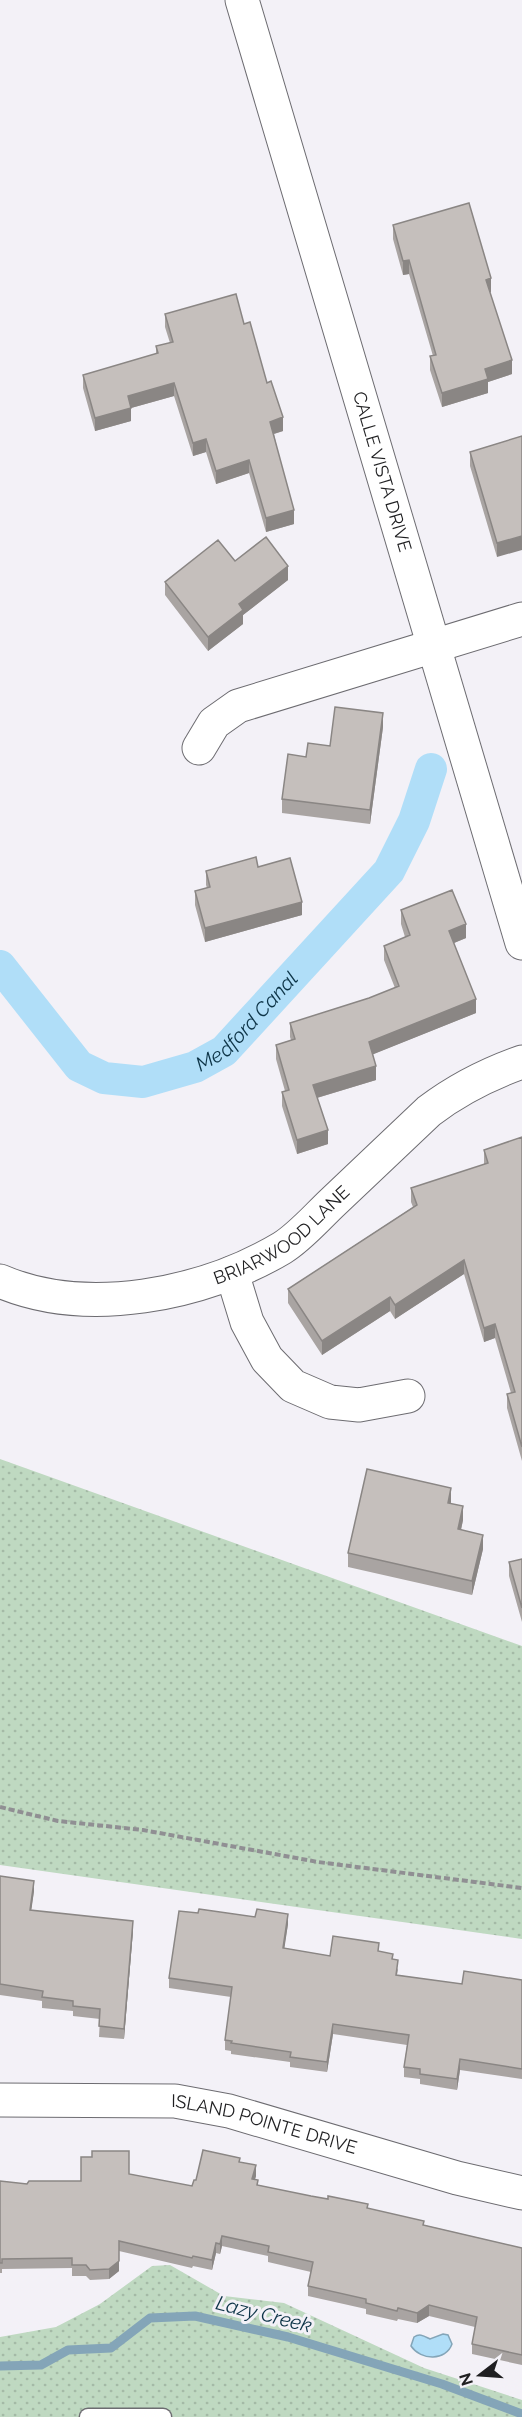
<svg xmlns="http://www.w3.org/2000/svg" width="522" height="2417" viewBox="0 0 522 2417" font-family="Raleway,sans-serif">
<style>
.grass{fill:url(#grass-dots)}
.water{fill:#b0def8;stroke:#84a5b8;stroke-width:1.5}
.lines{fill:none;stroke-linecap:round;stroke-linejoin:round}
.stream{stroke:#84a5b8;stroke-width:9}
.canal{stroke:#b0def8;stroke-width:32}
.lane-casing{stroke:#6d6c71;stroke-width:19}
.street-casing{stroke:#6d6c71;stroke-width:35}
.path{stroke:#908f93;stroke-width:4;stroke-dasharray:6 3;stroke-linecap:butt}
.lane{stroke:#fff;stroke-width:16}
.street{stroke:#fff;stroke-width:33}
.wall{fill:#a9a4a2}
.shaded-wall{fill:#8a8684}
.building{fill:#c5bfbc;stroke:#8a8684;stroke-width:1.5}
.labels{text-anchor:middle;stroke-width:6;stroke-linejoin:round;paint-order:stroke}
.street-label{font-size:18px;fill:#1f1f21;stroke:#f3f1f7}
.water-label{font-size:20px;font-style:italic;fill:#0d3447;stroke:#f3f1f7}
</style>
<defs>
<pattern id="grass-dots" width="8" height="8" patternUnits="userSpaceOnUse" patternTransform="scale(1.5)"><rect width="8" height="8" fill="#bfd9c1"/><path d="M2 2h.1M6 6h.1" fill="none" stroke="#a4baa6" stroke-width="1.8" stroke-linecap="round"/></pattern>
</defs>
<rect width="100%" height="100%" fill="#f3f1f7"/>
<!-- grass -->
<path class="grass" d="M 0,1459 L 522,1646 L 522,1939 L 0,1865 Z
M 170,2265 L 224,2296 L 284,2303 L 424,2368 L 522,2400 L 522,2417 L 0,2417 L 0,2337 L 56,2327 L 100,2304 L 152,2266 Z"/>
<!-- water -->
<path class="water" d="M 443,2334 L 448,2335 L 452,2344 C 446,2361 421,2361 411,2346 L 414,2337 C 420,2333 424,2336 430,2339 Z"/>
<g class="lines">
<!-- stream -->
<path class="stream" d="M 0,2366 L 41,2365 L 68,2350 L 111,2348 L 150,2318 L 195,2316 L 288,2337 L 442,2384 L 522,2414"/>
<!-- canal -->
<path class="canal" id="s1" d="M 0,966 L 79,1066 L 104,1078 L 143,1082 L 195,1067 L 224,1051 L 389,871 L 414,821 L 431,769"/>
<defs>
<path id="lane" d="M 88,2417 L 163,2417"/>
<g id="street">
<path id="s2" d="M 242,0 L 522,943"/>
<path d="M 199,748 L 214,723 L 238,706 L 522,619"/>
<path d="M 232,1273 L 247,1322 L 267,1359 L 293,1386 L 330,1402 L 359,1405 L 408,1396"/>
<path id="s3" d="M 0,1281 C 86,1318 203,1295 282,1248 C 300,1237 317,1217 333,1202 C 365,1172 397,1141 429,1111 C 458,1089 488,1074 522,1062"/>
<path id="s4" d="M 0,2100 L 175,2101 L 229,2111 L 457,2178 L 522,2193"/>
</g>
</defs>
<!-- lane casing -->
<use href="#lane" class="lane-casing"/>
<!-- street casing -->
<use href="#street" class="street-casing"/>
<!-- path -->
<path class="path" d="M 0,1807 L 58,1821 L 143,1830 L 318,1862 L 522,1888"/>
<!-- lane -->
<use href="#lane" class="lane"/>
<!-- street -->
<use href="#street" class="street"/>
</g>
<!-- wall -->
<path class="wall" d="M 393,225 L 491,292 L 490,292 L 512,374 L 488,382 L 488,393 L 442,407 L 430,370 L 430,356 L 433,356 L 409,274 L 403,275 L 393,239 Z
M 165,314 L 244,324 L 267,383 L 283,431 L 274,434 L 294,524 L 266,532 L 249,473 L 216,484 L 206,452 L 193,456 L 174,396 L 131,408 L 131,421 L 95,431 L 83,388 L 83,375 L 156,354 L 156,346 L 170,343 L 165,327 Z
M 522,436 L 497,557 L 470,466 L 470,452 Z
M 235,561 L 288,580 L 243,615 L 243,624 L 208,651 L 165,595 L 165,582 Z
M 383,727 L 370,824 L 282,813 L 282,799 L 306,757 L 330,746 Z
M 258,867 L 302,915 L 205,942 L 195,905 L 195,891 L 207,888 L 206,885 L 206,871 Z
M 401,910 L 466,938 L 454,943 L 476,1013 L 373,1054 L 376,1080 L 317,1098 L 328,1144 L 297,1154 L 282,1106 L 282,1092 L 285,1091 L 276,1059 L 276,1045 L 291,1040 L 290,1037 L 290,1023 L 369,998 L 395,988 L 384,960 L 384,946 L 405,937 L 401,924 Z
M 522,1137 L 522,1461 L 507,1408 L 507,1394 L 511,1393 L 495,1338 L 484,1342 L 464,1274 L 395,1319 L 390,1311 L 322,1355 L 288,1303 L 288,1289 L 413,1207 L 411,1202 L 411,1188 L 484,1165 L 484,1150 Z
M 451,1502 L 451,1504 L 463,1520 L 461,1530 L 483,1549 L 472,1595 L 348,1567 L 348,1553 Z
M 522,1559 L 522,1622 L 509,1576 L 509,1562 Z
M 0,1876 L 34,1891 L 31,1910 L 133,1931 L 124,2039 L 99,2037 L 100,2019 L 73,2016 L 73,2011 L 42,2008 L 42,2001 L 0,1995 Z
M 198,1913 L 288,1924 L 284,1948 L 330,1956 L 379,1952 L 393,1959 L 398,1970 L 397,1975 L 462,1984 L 522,1980 L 522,2079 L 460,2070 L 457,2090 L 420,2084 L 420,2079 L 404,2077 L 404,2067 L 407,2045 L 333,2034 L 327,2072 L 290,2067 L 290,2062 L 231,2054 L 231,2051 L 225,2050 L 225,2040 L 231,1997 L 169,1988 L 169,1978 Z
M 240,2162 L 256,2176 L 255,2179 L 258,2185 L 368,2209 L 424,2225 L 522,2248 L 522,2365 L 472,2354 L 472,2344 L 475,2327 L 429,2316 L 417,2323 L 398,2319 L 397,2321 L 366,2314 L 366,2309 L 308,2296 L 308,2286 L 311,2272 L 268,2262 L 268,2256 L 222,2246 L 220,2254 L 216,2253 L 212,2270 L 193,2266 L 192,2268 L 119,2251 L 119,2271 L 109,2279 L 90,2280 L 86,2276 L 72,2276 L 72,2268 L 2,2269 L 2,2273 L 0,2273 L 0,2181 L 27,2184 L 81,2181 L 129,2174 L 192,2186 L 196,2180 Z"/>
<!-- shaded-wall -->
<path class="shaded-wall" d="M 409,260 L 409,274 L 403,275 L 403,261 Z
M 491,278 L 491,292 L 486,294 L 486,280 Z
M 512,360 L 512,374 L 488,382 L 488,393 L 442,407 L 442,393 L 485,369 Z
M 174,383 L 174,396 L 131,408 L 131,421 L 95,431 L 95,418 L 128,396 Z
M 283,417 L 283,431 L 270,435 L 270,422 Z
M 206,439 L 206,452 L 193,456 L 193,443 Z
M 249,460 L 249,473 L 216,484 L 216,471 Z
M 294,510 L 294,524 L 266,532 L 266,518 Z
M 522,536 L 522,550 L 497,557 L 497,543 Z
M 288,566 L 288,580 L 243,615 L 243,624 L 208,651 L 208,637 L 239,604 Z
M 383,713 L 383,727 L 370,824 L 370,810 Z
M 302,902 L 302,915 L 205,942 L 205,928 Z
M 466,924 L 466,938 L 449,945 L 449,931 Z
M 476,999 L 476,1013 L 369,1056 L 369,1042 Z
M 376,1066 L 376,1080 L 313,1099 L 313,1085 Z
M 328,1130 L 328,1144 L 297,1154 L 297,1140 Z
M 464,1260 L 464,1274 L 395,1319 L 395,1305 Z
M 390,1297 L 390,1311 L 322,1355 L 322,1341 Z
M 495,1324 L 495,1338 L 484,1342 L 484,1328 Z
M 451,1488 L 451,1502 L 448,1517 L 448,1503 Z
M 463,1506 L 463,1520 L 458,1543 L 458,1529 Z
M 483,1535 L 483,1549 L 472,1595 L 472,1581 Z
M 34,1881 L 34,1891 L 30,1920 L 30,1910 Z
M 288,1914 L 288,1924 L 283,1958 L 283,1948 Z
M 133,1921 L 133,1931 L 124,2039 L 124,2029 Z
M 333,2024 L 333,2034 L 327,2072 L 327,2062 Z
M 460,2059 L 460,2070 L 457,2090 L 457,2079 Z
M 256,2165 L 256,2176 L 252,2189 L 252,2179 Z
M 222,2236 L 222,2246 L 220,2254 L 220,2244 Z
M 216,2243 L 216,2253 L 212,2270 L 212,2260 Z
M 119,2261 L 119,2271 L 109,2279 L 109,2269 Z
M 429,2305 L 429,2316 L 417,2323 L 417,2313 Z"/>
<!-- building -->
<path class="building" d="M 469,203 L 491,278 L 486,280 L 512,360 L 485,369 L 488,379 L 442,393 L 430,356 L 436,355 L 409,260 L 403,261 L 393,225 Z
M 236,294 L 244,324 L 250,322 L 267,383 L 271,381 L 283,417 L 270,422 L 294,510 L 266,518 L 249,460 L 216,471 L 206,439 L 193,443 L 174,383 L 128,396 L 131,408 L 95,418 L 83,375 L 158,353 L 156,346 L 173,342 L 165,314 Z
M 522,436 L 522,536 L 497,543 L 470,452 Z
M 266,537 L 288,566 L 239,604 L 243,610 L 208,637 L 165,582 L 218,540 L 235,561 Z
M 335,707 L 383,713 L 370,810 L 282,799 L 288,754 L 306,757 L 308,743 L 330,746 Z
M 256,857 L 258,867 L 290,858 L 302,902 L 205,928 L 195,891 L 210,887 L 206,871 Z
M 452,890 L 466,924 L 449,931 L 476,999 L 369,1042 L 376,1066 L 313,1085 L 328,1130 L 297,1140 L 282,1092 L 289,1090 L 276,1045 L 295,1039 L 290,1023 L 369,998 L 399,986 L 384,946 L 410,935 L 401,910 Z
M 522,1137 L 522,1447 L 507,1394 L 515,1392 L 495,1324 L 484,1328 L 464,1260 L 395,1305 L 390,1297 L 322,1341 L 288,1289 L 417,1205 L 411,1188 L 488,1163 L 484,1150 Z
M 367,1469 L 451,1488 L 448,1503 L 463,1506 L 458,1529 L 483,1535 L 472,1581 L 348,1553 Z
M 522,1559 L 522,1608 L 509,1562 Z
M 0,1876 L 34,1881 L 30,1910 L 133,1921 L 124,2029 L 99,2026 L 100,2009 L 73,2006 L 73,2001 L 42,1997 L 43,1991 L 0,1984 Z
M 199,1909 L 255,1917 L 257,1909 L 288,1914 L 283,1948 L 330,1956 L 333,1936 L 379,1943 L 378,1951 L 393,1954 L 392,1959 L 398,1960 L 396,1975 L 462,1984 L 464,1971 L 522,1980 L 522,2069 L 460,2059 L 457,2079 L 420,2074 L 420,2069 L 404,2067 L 409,2035 L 333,2024 L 327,2062 L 290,2057 L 291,2052 L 231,2043 L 232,2041 L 225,2040 L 232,1987 L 169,1978 L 179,1911 L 198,1913 Z
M 203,2150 L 240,2158 L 239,2162 L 256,2165 L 252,2179 L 258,2180 L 257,2185 L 311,2196 L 328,2199 L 328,2196 L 368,2204 L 367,2208 L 424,2221 L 423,2225 L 522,2248 L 522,2355 L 472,2344 L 477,2317 L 429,2305 L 417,2313 L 398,2308 L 397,2311 L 366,2303 L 366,2299 L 308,2286 L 313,2262 L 268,2252 L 269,2246 L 222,2236 L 220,2244 L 216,2243 L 212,2260 L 193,2256 L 192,2258 L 119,2241 L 119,2261 L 109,2269 L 90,2270 L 86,2265 L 72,2265 L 72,2258 L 2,2259 L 2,2263 L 0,2263 L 0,2181 L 27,2184 L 29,2181 L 81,2181 L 81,2157 L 92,2157 L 92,2151 L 129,2151 L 129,2174 L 192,2186 L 194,2180 L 196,2180 Z"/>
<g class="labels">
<!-- street labels -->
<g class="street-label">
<text dy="6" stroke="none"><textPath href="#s2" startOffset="492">CALLE VISTA DRIVE</textPath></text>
<text dy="6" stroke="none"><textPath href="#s3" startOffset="300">BRIARWOOD LANE</textPath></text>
<text dy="6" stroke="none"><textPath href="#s4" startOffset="267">ISLAND POINTE DRIVE</textPath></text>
</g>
<!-- water labels -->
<g class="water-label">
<text dy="7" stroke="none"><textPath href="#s1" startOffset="318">Medford Canal</textPath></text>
<text transform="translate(264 2314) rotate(14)" y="7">Lazy Creek</text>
</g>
</g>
<!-- north arrow -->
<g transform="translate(480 2375) rotate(253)" stroke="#f3f1f7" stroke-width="4.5" paint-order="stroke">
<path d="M0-4.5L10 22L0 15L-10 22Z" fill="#1f1f21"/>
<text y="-9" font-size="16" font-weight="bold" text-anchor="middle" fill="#1f1f21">N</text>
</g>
</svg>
